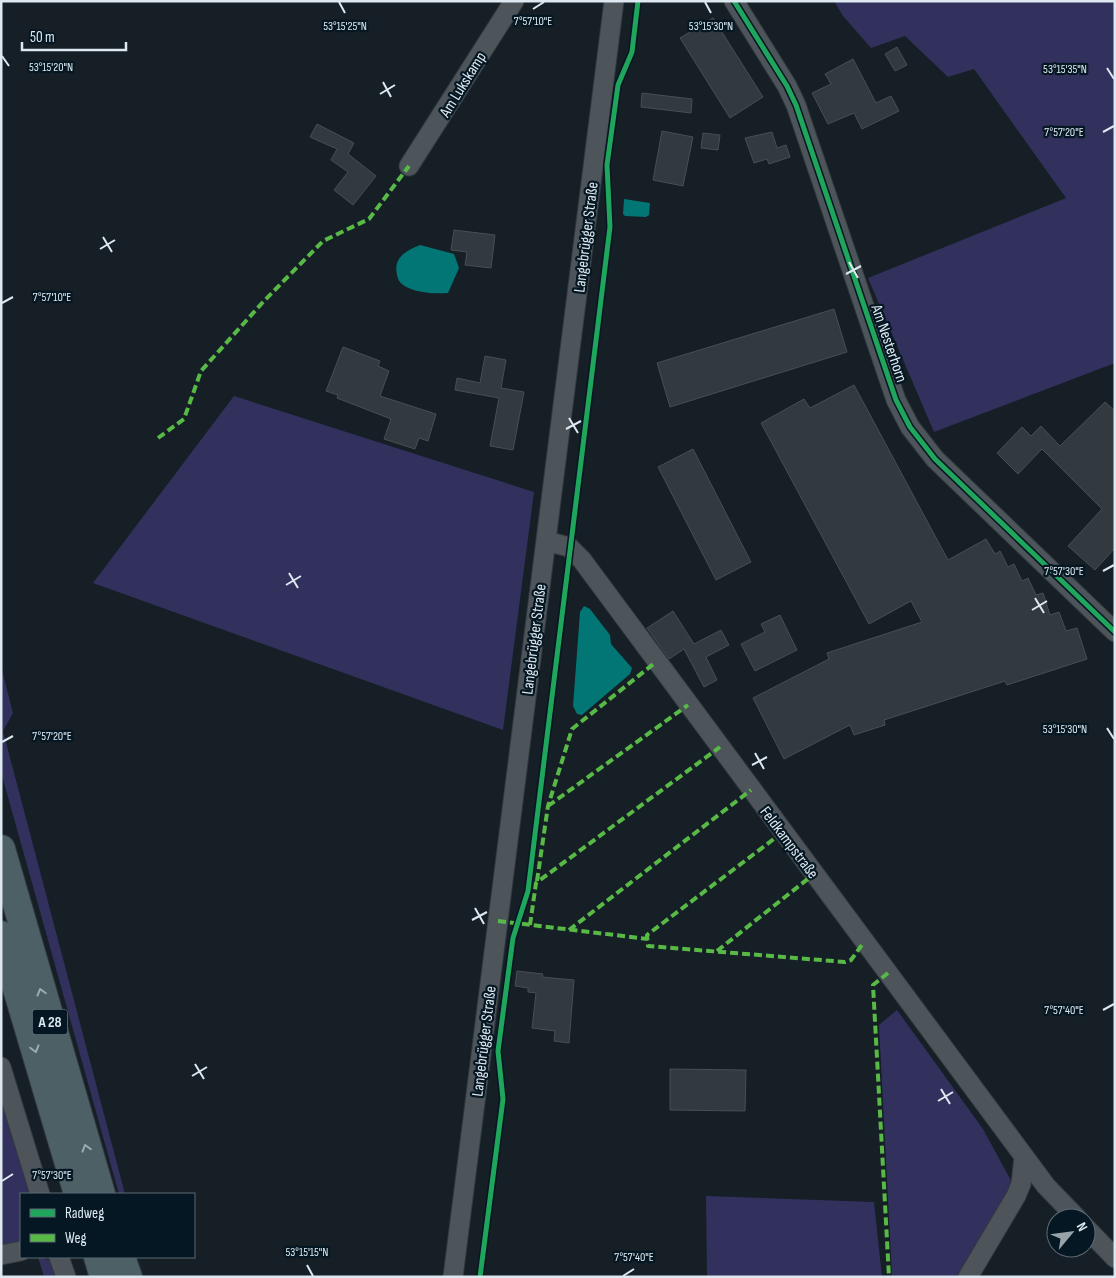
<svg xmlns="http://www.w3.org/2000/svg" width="1116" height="1278" viewBox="0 0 1116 1278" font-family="'Sofia Sans Condensed',sans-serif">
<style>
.green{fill:#32315d}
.water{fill:#027575}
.building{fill:#32393f;stroke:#484e55}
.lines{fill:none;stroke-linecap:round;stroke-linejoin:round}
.minor-casing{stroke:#32393f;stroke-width:21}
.highway-casing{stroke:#32393f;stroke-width:30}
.minor{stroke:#4d555a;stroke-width:19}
.highway{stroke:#4c6066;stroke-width:28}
.quiet{stroke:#58b947;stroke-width:4;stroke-dasharray:8 4;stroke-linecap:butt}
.cycleway-casing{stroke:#051723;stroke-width:8}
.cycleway{stroke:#20a55d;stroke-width:5}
.oneway{stroke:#9cabb2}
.ticks{fill:none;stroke:#dde8f0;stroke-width:2}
.labels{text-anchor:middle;stroke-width:4.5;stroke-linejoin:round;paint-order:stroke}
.shield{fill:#051723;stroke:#9ca9b2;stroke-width:1}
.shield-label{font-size:15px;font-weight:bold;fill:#dde8f0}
.street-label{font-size:16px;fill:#dde8f0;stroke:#051723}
.ticks-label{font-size:12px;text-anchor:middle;fill:#dde8f0;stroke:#051723;stroke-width:4.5;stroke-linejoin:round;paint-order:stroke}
</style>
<rect width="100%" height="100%" fill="#151f25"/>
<!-- green -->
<path class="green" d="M 834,1 L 1115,1 L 1115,363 L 934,432 L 868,278 L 1066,198 L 974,69 L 948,77 L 905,36 L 871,48 L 843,16 Z
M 234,396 L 534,492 L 503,730 L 93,583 Z
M 1,666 L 13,713 L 3,731 L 125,1194 L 119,1194 L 1,772 Z
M 897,1010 L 983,1129 L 1014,1186 L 961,1277 L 892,1277 L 879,1025 Z
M 1,1096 L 32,1194 L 21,1194 L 21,1244 L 1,1249 Z
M 706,1196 L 874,1202 L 882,1277 L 707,1277 Z
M 38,1257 L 52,1261 L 58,1277 L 44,1277 Z"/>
<!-- water -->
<path class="water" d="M 624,199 L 650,203 L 649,215 L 646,217 L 625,216 L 623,214 Z
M 420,245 L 454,254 L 459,268 L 448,293 C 434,294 415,293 403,285 C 399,282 398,279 397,275 C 393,257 406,251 420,245 Z
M 584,606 L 590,609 L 610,635 L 611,644 L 632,668 L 630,674 L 582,715 L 577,714 L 573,706 L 580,612 Z"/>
<!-- building -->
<path class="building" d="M 713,18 L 763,97 L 730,118 L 680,38 Z
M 897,47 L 907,65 L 895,71 L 885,54 Z
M 853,59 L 876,103 L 891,96 L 899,111 L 862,129 L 854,113 L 828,124 L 812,93 L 831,84 L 825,74 Z
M 642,93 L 692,99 L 691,113 L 641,107 Z
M 317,124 L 354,143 L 348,154 L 376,176 L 353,205 L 334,190 L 348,172 L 331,160 L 337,149 L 310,137 Z
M 662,131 L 693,137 L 683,186 L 653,180 Z
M 772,132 L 777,148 L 786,145 L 790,157 L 769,164 L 767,159 L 754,163 L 745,138 Z
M 703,133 L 720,135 L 718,150 L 701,148 Z
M 454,230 L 495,235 L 491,268 L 465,265 L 467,252 L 451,250 Z
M 834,309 L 847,352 L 670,407 L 657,363 Z
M 343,347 L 380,361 L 378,366 L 389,371 L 380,396 L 436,414 L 428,441 L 419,438 L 415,449 L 384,439 L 391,419 L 337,398 L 338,395 L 326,391 Z
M 485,356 L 506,360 L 501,388 L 524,392 L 513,450 L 490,446 L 499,398 L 455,390 L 457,378 L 480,383 Z
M 854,385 L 948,560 L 986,539 L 995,554 L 1000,551 L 1008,567 L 1014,564 L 1022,581 L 1028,578 L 1036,595 L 1043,593 L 1050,615 L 1059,612 L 1066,631 L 1077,628 L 1087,659 L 1007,685 L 1005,681 L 884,720 L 885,725 L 854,735 L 850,725 L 784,759 L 753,698 L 829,659 L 827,653 L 922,622 L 911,601 L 869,624 L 761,423 L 804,399 L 810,408 Z
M 1105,402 L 1115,411 L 1115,548 L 1095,570 L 1068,546 L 1102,509 L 1042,449 L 1018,474 L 997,453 L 1022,427 L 1031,436 L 1041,426 L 1060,446 Z
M 693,449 L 751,562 L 716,580 L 658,467 Z
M 673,611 L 694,644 L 721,630 L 729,645 L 706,657 L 717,680 L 704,687 L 684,649 L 669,659 L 647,628 Z
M 780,615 L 797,650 L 755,671 L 741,644 L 765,632 L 761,624 Z
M 517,971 L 543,974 L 542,977 L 574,980 L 569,1043 L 554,1041 L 555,1031 L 532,1028 L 536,993 L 528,992 L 528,988 L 515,986 Z
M 670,1069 L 746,1070 L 745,1111 L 670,1110 Z"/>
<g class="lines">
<defs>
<path id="minor" d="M 734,1 L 787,86 L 796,105 L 896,400 L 910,427 L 935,459 L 1115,632
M 409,166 L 514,1
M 546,541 L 569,547 L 582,560 L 1046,1186 L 1077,1218
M 1,1067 L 40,1194
M 1086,1228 L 1115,1258
M 1,1255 L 21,1251
M 59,1257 L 66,1277
M 453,1277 L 614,1
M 968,1277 L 1016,1196 L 1021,1184 L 1024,1156"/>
<path id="highway" d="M 1,849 L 101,1194
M 1,935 L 78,1194
M 98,1257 L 104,1277
M 121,1257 L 128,1277"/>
</defs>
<!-- minor casing -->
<use href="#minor" class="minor-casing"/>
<!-- highway casing -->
<use href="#highway" class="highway-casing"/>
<!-- minor -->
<use href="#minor" class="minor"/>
<!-- highway -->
<use href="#highway" class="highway"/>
<!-- quiet -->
<path class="quiet" d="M 158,438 L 184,419 L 201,371 L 263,302 L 323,241 L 369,219 L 409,166
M 548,806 L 688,705
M 783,832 L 647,935 L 648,946 L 845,962 L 851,960 L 864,942
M 537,881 L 548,806 L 572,729 L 656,662
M 498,921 L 648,939
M 530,925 L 536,883 L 720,747
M 569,930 L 751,790
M 717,951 L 814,874
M 888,973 L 873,985 L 889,1277"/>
<defs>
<path id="cycleway" d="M 734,1 L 787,86 L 796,105 L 896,400 L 910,427 L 935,459 L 1115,632
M 480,1277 L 503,1099 L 498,1051 L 513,938 L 528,891 L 610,227 L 607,165 L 618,85 L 632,52 L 638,1"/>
</defs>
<!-- cycleway casing -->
<use href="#cycleway" class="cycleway-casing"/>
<!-- cycleway -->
<use href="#cycleway" class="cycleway"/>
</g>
<!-- one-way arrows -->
<defs><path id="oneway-chevron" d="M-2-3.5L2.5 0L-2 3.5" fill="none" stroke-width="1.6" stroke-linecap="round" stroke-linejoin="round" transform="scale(1.25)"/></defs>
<g class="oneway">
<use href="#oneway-chevron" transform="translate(41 992) rotate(-106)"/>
<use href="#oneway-chevron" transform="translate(35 1049) rotate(74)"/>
<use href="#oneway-chevron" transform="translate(86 1148) rotate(-106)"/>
</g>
<!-- ticks -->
<path class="ticks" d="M 339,2 L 345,13M 705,2 L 711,13M 533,9 L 544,2M 2,56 L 9,66M 1107,68 L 1114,79M 383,82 L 391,97M 380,94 L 395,85M 1103,132 L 1114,126M 103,237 L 112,252M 100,249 L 115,240M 849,262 L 858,278M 846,274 L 861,266M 2,303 L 13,297M 569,418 L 578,433M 566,429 L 581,421M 1103,571 L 1114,565M 289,573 L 298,588M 286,585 L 301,576M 1035,598 L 1044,613M 1032,610 L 1047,601M 1107,728 L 1114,739M 2,742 L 13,736M 755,753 L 764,769M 752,765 L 767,757M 475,908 L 484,924M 472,920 L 487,912M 1103,1010 L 1114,1004M 195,1064 L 204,1079M 192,1076 L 207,1067M 941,1089 L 950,1104M 938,1101 L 953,1092M 2,1181 L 13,1174M 307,1265 L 313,1276M 623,1276 L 634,1269"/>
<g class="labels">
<!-- shield labels -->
<rect class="shield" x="32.5" y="1009.5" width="35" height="25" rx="4"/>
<g class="shield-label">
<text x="50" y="1027">A 28</text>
</g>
<!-- street labels -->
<g class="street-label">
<text transform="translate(462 84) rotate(-58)" y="6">Am Lukskamp</text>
<text transform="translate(585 237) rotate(-83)" y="6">Langebrügger Straße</text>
<text transform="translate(890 343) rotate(71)" y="6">Am Nesterhorn</text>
<text transform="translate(533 639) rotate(-83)" y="6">Langebrügger Straße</text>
<text transform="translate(790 842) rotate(53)" y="6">Feldkampstraße</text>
<text transform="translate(483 1041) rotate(-83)" y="6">Langebrügger Straße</text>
</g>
</g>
<g class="ticks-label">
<text x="533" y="25">7°57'10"E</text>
<text x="345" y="30">53°15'25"N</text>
<text x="711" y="30">53°15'30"N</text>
<text x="51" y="71">53°15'20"N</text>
<text x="1065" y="73">53°15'35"N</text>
<text x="1064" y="136">7°57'20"E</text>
<text x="52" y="301">7°57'10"E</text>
<text x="1064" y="575">7°57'30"E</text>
<text x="1065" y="733">53°15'30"N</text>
<text x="52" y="740">7°57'20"E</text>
<text x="1064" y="1014">7°57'40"E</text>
<text x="52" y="1179">7°57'30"E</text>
<text x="307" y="1256">53°15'15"N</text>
<text x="634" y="1261">7°57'40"E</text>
</g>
<!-- border -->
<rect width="1116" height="1278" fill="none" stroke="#dde8f0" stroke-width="5"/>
<!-- legend -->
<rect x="20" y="1193" width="175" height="65" fill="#051723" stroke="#5b6b75"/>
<rect x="30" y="1209" width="25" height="8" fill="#20a55d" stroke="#5b6b75"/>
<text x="65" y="1218" font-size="15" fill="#dde8f0">Radweg</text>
<rect x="30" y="1234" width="25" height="8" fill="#58b947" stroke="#5b6b75"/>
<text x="65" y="1243" font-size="15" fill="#dde8f0">Weg</text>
<!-- north arrow -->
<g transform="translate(1071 1233) rotate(61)"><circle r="24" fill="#051723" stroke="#5b6b75"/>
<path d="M0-4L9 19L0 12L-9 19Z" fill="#97a2a9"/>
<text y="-8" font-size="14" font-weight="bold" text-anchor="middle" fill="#dde8f0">N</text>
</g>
<!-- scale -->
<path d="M22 42v8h104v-8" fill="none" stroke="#dde8f0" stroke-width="2.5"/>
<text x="30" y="42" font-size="15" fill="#dde8f0" stroke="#051723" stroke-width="4" paint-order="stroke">50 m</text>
</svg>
